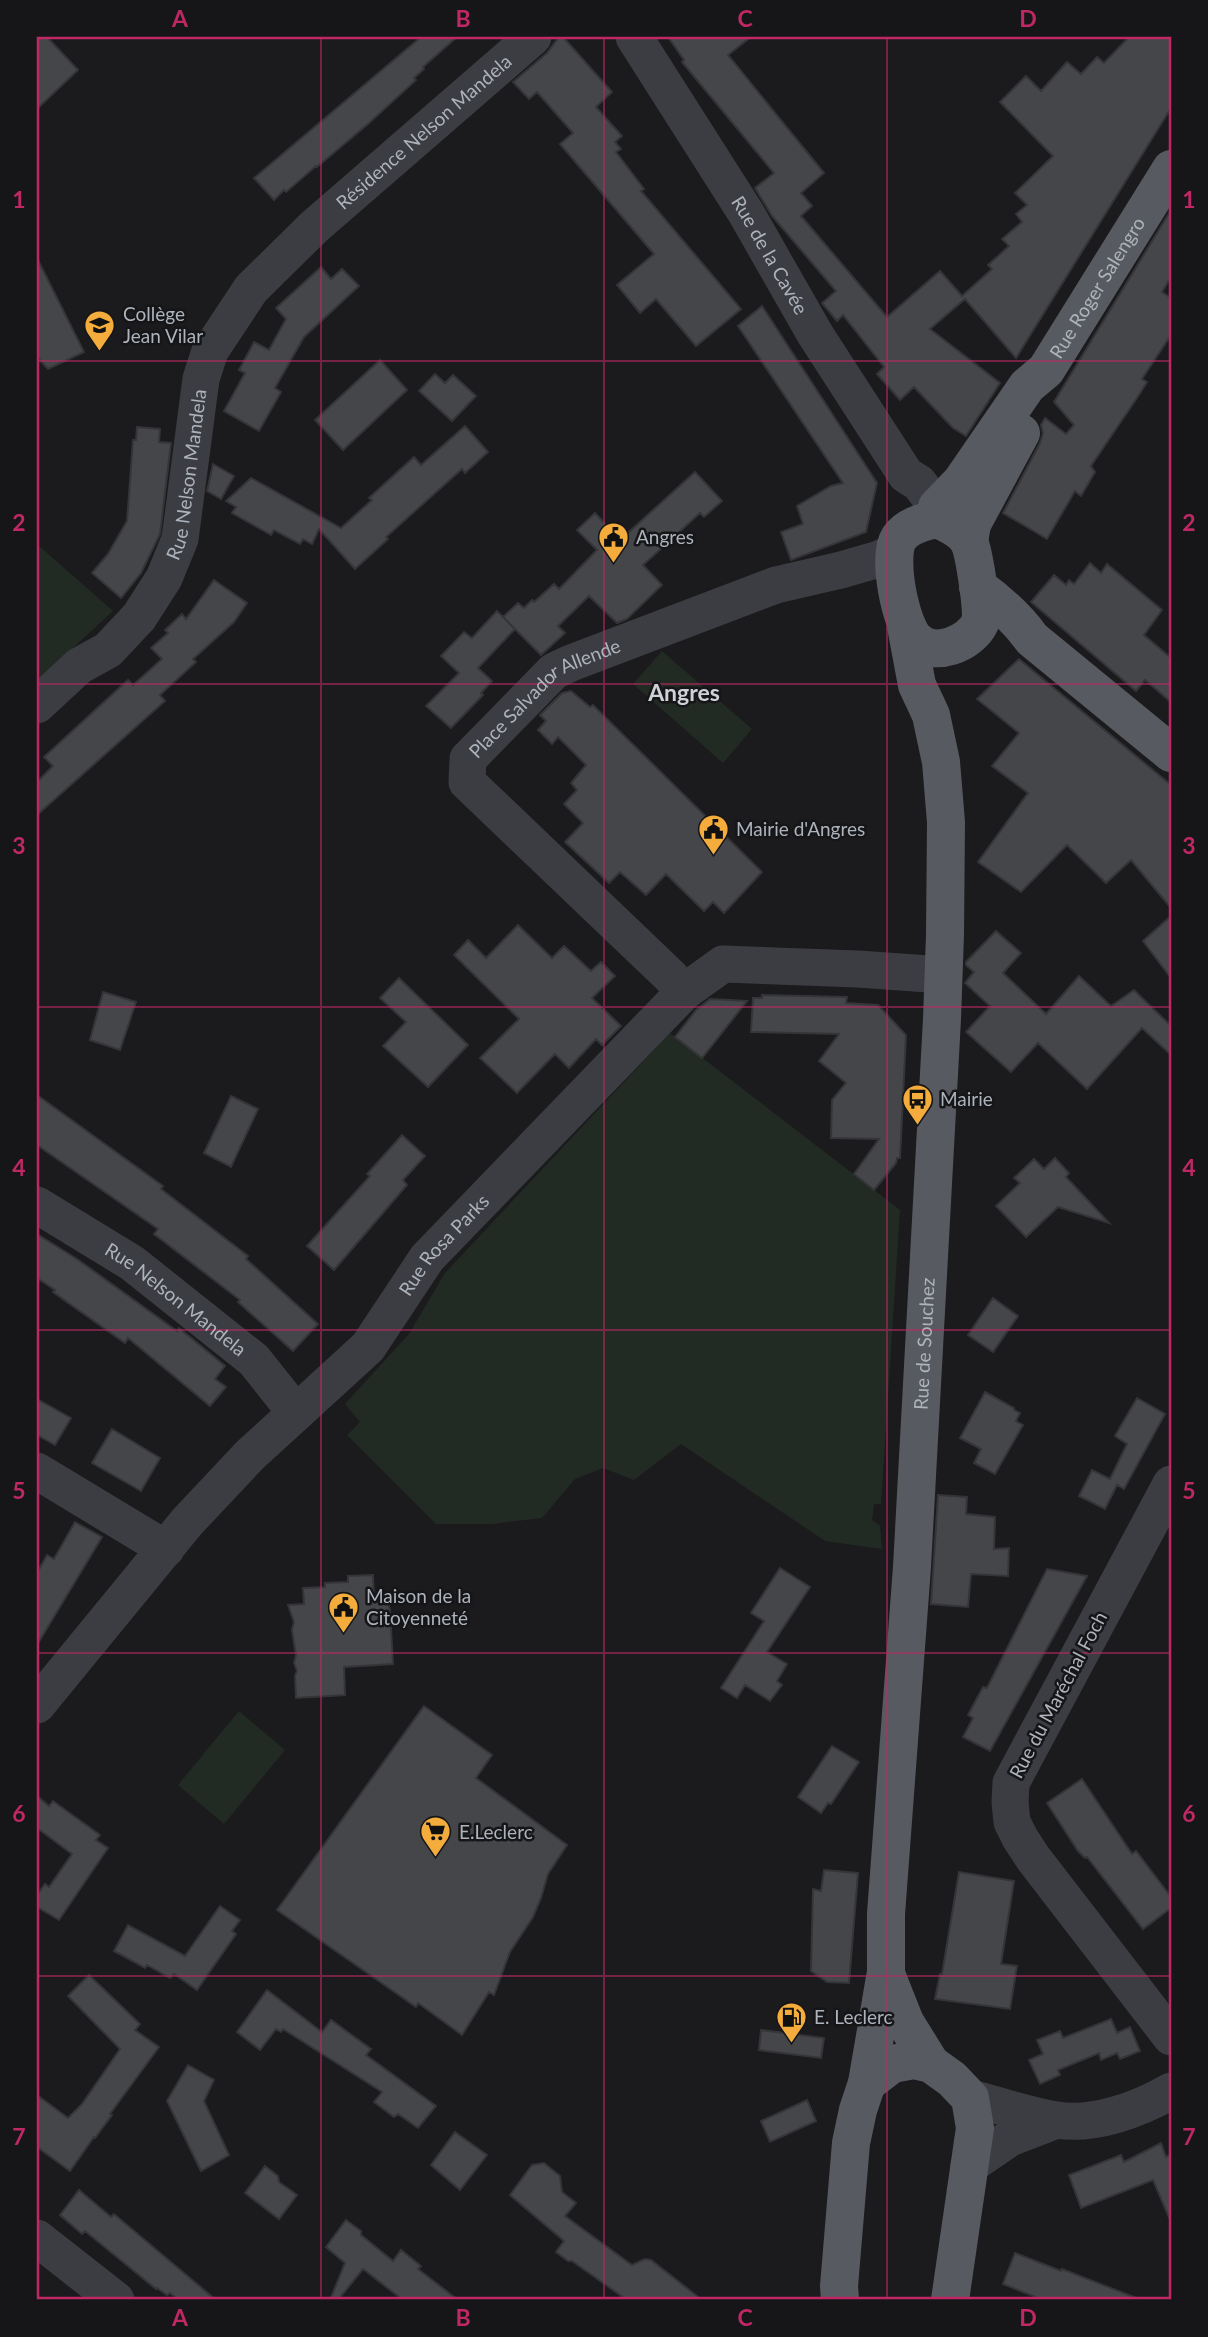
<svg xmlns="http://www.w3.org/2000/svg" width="1208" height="2337" viewBox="0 0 1208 2337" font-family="Lato,sans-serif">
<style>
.green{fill:#222b23}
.building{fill:#45464a;stroke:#353539;stroke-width:2}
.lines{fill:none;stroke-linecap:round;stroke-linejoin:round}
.minor{stroke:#3c3d42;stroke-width:37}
.major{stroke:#585a61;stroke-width:38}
.grid{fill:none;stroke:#c02865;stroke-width:2;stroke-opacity:0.55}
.labels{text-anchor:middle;stroke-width:5;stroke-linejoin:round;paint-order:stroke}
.street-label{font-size:19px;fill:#adb3bc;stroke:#161618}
.poi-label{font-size:19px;fill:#adb3bc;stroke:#161618;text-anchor:start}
.quarter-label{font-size:23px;font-weight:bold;fill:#ced2d8;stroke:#161618}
.neatline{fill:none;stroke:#c02865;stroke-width:2.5}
.grid-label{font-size:23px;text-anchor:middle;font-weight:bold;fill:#c02865}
</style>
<rect width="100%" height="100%" fill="#1b1b1d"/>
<!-- green -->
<path class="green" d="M 37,544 L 113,611 L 37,681 Z
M 662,651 L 752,729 L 723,763 L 633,684 Z
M 670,1033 L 900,1210 L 881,1504 L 874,1504 L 872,1520 L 880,1526 L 882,1549 L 825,1541 L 681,1444 L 634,1480 L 603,1468 L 575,1479 L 542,1518 L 492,1524 L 436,1524 L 347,1435 L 360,1422 L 345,1404 L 409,1334 L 445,1273 Z
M 239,1711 L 285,1750 L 224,1824 L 178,1785 Z"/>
<!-- building -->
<path class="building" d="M 37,37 L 47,37 L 78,70 L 37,109 Z
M 421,37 L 457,37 L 423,67 L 424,69 L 414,78 L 416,80 L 368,124 L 317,167 L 316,166 L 286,192 L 284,190 L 274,200 L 254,178 Z
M 559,37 L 563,37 L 612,92 L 596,107 L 622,136 L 615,142 L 621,149 L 616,152 L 644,189 L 641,191 L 741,309 L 696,346 L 656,299 L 640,313 L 617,285 L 654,254 L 560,144 L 573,133 L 537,92 L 529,99 L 513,82 L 547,53 Z
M 668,37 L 751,37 L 728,55 L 824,173 L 801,193 L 812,206 L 801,216 L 887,317 L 940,271 L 962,296 L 992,269 L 988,265 L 1009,246 L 1002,239 L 1022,222 L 1016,214 L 1027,205 L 1015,193 L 1053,156 L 1000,102 L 1026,76 L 1041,91 L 1067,62 L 1081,74 L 1097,57 L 1104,63 L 1129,37 L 1171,37 L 1171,108 L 1016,358 L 965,299 L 930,329 L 1000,383 L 966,436 L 953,428 L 914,387 L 900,400 L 877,374 L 884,367 L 843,315 L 837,321 L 822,303 L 836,291 L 772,216 L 755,188 L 774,173 L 682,62 L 684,60 Z
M 1171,210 L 1171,277 L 1162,292 L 1171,298 L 1171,335 L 1142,379 L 1147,382 L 1139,395 L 1091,466 L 1095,472 L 1081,496 L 1075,491 L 1047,539 L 1003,513 L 1040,443 L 1043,433 L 1041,425 L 1045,418 L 1066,434 L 1074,425 L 1054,402 Z
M 37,258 L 84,352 L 48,369 L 37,357 Z
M 321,267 L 331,279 L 342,269 L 359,286 L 304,337 L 275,388 L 281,392 L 259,431 L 224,411 L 245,373 L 239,370 L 254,342 L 269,350 L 286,319 L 276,308 Z
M 762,306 L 877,483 L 866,532 L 791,560 L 781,532 L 803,524 L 797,506 L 831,486 L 843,483 L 738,326 Z
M 380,360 L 407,390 L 343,450 L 315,420 Z
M 435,374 L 445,383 L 453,375 L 476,396 L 452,421 L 419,391 Z
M 465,426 L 488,452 L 465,473 L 462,469 L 386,537 L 388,539 L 355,569 L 319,529 L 312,544 L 303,539 L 300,544 L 274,530 L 271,535 L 232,513 L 236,507 L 226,501 L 251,478 L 341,528 L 372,500 L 369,498 L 414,457 L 421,465 Z
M 137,427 L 160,429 L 159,442 L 171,443 L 160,534 L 141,573 L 121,598 L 92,573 L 108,554 L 127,521 L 133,440 L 136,440 Z
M 213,464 L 234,476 L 221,499 L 207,491 Z
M 695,472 L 722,501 L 704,517 L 700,513 L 643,565 L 662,585 L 627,619 L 617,623 L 589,596 L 558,626 L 565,633 L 541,655 L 503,617 L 518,603 L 524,608 L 532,600 L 534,602 L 554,584 L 559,589 L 597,550 L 577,530 L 595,513 L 620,540 Z
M 1090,563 L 1101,573 L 1107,564 L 1162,610 L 1144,635 L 1171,658 L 1171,702 L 1145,680 L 1136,691 L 1031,602 L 1054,575 L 1066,585 L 1069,580 L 1074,584 Z
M 214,580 L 247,603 L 234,622 L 193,659 L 196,662 L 160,695 L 165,701 L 37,815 L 37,782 L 53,766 L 44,757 L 128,680 L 133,685 L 162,659 L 151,648 L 168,633 L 165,630 L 182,614 L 186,619 Z
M 497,611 L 515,629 L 478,668 L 492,681 L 481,693 L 483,695 L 451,728 L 426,706 L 459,673 L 441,656 L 464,632 L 472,638 Z
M 1019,659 L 1171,785 L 1171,908 L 1131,860 L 1106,883 L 1067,845 L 1021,892 L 978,862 L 1028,793 L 992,766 L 1019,733 L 977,699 Z
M 571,691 L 590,707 L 593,705 L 762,872 L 724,913 L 713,902 L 704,911 L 666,874 L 646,895 L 620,872 L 609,883 L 565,842 L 583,823 L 564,804 L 577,790 L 571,783 L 586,765 L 558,737 L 552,744 L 538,730 L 546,721 L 540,715 L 562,693 Z
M 1171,916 L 1171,978 L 1143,941 Z
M 518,925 L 552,958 L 564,946 L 591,971 L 601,962 L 615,976 L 592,998 L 621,1026 L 602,1045 L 596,1039 L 569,1068 L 555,1054 L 517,1093 L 480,1058 L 519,1019 L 454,955 L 468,940 L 486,958 Z
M 996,931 L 1021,953 L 1003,973 L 1046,1014 L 1079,976 L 1111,1006 L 1134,990 L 1171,1026 L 1171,1055 L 1142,1028 L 1087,1089 L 1038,1043 L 1011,1072 L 966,1032 L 990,1006 L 965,983 L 974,972 L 966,965 L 966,962 Z
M 399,978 L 468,1045 L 428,1087 L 383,1046 L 406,1022 L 380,998 Z
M 103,992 L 136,1002 L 120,1050 L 90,1040 Z
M 762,995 L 847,997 L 846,1003 L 878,1005 L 906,1035 L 900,1158 L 897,1158 L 896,1163 L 874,1190 L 854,1174 L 879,1139 L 831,1138 L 832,1100 L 846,1083 L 819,1061 L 839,1034 L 751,1032 L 753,998 L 762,998 Z
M 710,999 L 747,1001 L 702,1058 L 675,1037 L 696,1010 Z
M 37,1095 L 163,1186 L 161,1189 L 248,1256 L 246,1259 L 318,1324 L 293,1351 L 238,1302 L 240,1300 L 154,1234 L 158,1229 L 37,1145 Z
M 231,1096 L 258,1109 L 231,1167 L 204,1153 Z
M 402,1135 L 425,1156 L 403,1180 L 407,1185 L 334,1270 L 307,1246 L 370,1176 L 367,1174 Z
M 1055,1158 L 1069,1173 L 1066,1177 L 1109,1223 L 1058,1207 L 1026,1237 L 996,1206 L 1020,1183 L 1014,1178 L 1034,1159 L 1044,1169 Z
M 37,1234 L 77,1259 L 177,1331 L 179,1328 L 225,1366 L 215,1379 L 226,1387 L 210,1406 L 128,1338 L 125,1343 L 53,1292 L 55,1290 L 37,1278 Z
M 993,1298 L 1018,1316 L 993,1352 L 968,1335 Z
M 985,1392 L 1014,1408 L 1014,1410 L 1020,1413 L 1016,1421 L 1023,1425 L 995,1474 L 974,1463 L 981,1449 L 960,1438 Z
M 1137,1398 L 1165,1414 L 1124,1489 L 1117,1485 L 1105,1509 L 1079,1496 L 1092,1470 L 1110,1479 L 1127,1444 L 1115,1436 Z
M 37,1399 L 71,1418 L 55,1445 L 37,1435 Z
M 112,1429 L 160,1458 L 141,1491 L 92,1463 Z
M 938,1495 L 967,1497 L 966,1514 L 995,1517 L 994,1549 L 1009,1548 L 1008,1576 L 971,1574 L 968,1607 L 931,1604 Z
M 75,1522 L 102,1537 L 37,1645 L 37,1573 L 47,1555 L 54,1559 Z
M 780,1568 L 810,1587 L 767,1652 L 787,1664 L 777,1681 L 782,1685 L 770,1701 L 745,1685 L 737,1698 L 721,1688 L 764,1621 L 751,1613 Z
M 1047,1569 L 1087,1576 L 990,1751 L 963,1737 L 973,1718 L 968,1715 L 983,1687 L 987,1688 Z
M 373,1575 L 374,1600 L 387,1600 L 390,1610 L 393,1664 L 344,1667 L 345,1695 L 296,1698 L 295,1676 L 297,1671 L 294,1663 L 296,1655 L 292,1630 L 294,1622 L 288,1605 L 304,1604 L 303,1588 L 325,1587 L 325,1583 L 348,1582 L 348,1576 Z
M 424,1706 L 492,1755 L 476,1778 L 567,1845 L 548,1874 L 541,1898 L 533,1917 L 510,1952 L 494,1995 L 489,1992 L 462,2035 L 418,2003 L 416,2007 L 277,1910 Z
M 832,1746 L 859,1762 L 831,1804 L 828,1803 L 821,1813 L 798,1797 Z
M 1082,1779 L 1132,1854 L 1136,1851 L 1171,1897 L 1171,1908 L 1143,1929 L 1087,1857 L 1085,1858 L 1078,1851 L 1047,1803 Z
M 37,1796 L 49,1806 L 53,1801 L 100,1835 L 96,1840 L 108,1848 L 59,1920 L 37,1907 L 37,1895 L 45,1884 L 49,1887 L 72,1854 L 37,1828 Z
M 824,1870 L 858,1873 L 849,1983 L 827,1982 L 811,1971 L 813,1889 L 821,1891 Z
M 959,1872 L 1014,1881 L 1001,1964 L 1017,1966 L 1010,2009 L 935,1999 L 940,1974 L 942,1974 Z
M 220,1906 L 240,1920 L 232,1931 L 236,1934 L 197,1990 L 174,1974 L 170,1978 L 147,1965 L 145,1968 L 114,1951 L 128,1925 L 185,1956 Z
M 89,1975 L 140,2024 L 135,2030 L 159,2047 L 110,2114 L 112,2115 L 95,2138 L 94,2137 L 70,2171 L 37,2147 L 37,2095 L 68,2118 L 82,2104 L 120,2049 L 68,1996 Z
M 267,1990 L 322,2032 L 331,2020 L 371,2049 L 366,2055 L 436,2106 L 418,2128 L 398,2114 L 394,2117 L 374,2102 L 382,2092 L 283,2029 L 281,2032 L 276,2029 L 260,2050 L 237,2032 Z
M 1111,2019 L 1117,2033 L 1130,2027 L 1140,2051 L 1120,2059 L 1117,2053 L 1101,2060 L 1099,2053 L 1058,2070 L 1060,2075 L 1040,2084 L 1029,2060 L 1043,2054 L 1037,2040 L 1060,2031 L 1063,2038 Z
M 761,2030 L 824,2038 L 821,2058 L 759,2050 Z
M 188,2065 L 214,2080 L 204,2101 L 229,2155 L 201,2171 L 167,2101 Z
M 807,2100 L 816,2121 L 770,2142 L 761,2121 Z
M 455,2132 L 487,2155 L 460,2190 L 431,2165 Z
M 1161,2143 L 1166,2157 L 1171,2154 L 1171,2222 L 1153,2180 L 1081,2208 L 1069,2175 L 1121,2155 L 1124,2162 Z
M 544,2163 L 560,2176 L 562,2192 L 576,2203 L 565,2216 L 632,2265 L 645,2259 L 651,2260 L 702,2300 L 627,2300 L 572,2261 L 568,2261 L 556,2252 L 564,2241 L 510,2195 L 532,2165 Z
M 265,2166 L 278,2176 L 279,2182 L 297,2195 L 279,2219 L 245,2193 Z
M 79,2190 L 111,2217 L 114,2214 L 216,2300 L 179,2300 L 170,2293 L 167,2295 L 157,2288 L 156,2289 L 85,2231 L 82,2234 L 60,2215 Z
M 346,2220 L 361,2231 L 361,2235 L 393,2261 L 401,2250 L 421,2266 L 418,2269 L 458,2300 L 403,2300 L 363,2269 L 338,2300 L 330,2300 L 345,2263 L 326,2247 Z
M 1015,2253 L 1061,2271 L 1062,2269 L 1139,2299 L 1139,2300 L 1043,2300 L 1003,2284 Z"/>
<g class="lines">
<!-- minor -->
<g class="minor">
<path id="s1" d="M 634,37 L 746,213 L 815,334 L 906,475 L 919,483 L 937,507"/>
<path id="s2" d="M 37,705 L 79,666 L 108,650 L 139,617 L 164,578 L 180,539 L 201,379 L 210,351 L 251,289 L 314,227 L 533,37"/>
<path id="s3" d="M 684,992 L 671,977 L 467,782 L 468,759 L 554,671 L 571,663 L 776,585 L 841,570 L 879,559 L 894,552"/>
<path id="s4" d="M 37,1205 L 132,1263 L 254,1360 L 296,1413"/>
<path d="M 37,1471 L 166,1549"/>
<path d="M 1171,1484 L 1020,1766 L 1011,1783 L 1010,1802 L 1012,1822 L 1020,1838 L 1033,1858 L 1171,2037"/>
<path id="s5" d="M 37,1705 L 187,1522 L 250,1455 L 368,1347 L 427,1258 L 684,992 L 723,964 L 858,969 L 943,975"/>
<path d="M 970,2098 C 998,2105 1027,2115 1056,2120 C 1094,2126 1138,2110 1171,2091"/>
<path d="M 969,2166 L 1010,2138 L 1057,2120"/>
<path d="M 37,2238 L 116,2300"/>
</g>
<!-- major -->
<g class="major">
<path id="s6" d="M 936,519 L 937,507 L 961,482 L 1027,386 L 1046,370 L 1171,169"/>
<path d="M 936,519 C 948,523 965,532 970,544 C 974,555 984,614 980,623 C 970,644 934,658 916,640 C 900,625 887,556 899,538 C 907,526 923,522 936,519 Z"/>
<path d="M 969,542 L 972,524 L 1021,433"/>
<path d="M 978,587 C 999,602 1017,618 1032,639 L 1171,753"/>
<path d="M 886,1974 L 905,2022 L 931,2064"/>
<path d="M 867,2083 L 892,2064 L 914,2060 L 931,2064 L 952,2079 L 970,2098 L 975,2128 L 950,2300"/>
<path id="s7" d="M 840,2300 L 839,2286 L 851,2143 L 858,2110 L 867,2083 L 886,1972 L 886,1914 L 912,1567 L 942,1019 L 945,935 L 946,822 L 941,762 L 931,715 L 917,685 L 906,626"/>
</g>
</g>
<!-- grid -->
<path class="grid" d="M 321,37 L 321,2300M 604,37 L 604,2300M 887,37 L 887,2300M 37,361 L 1171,361M 37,684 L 1171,684M 37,1007 L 1171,1007M 37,1330 L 1171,1330M 37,1653 L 1171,1653M 37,1976 L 1171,1976"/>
<!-- icons -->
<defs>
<symbol id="school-pin" viewBox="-11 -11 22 30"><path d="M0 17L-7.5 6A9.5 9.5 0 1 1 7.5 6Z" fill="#f4ac3c" stroke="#161618"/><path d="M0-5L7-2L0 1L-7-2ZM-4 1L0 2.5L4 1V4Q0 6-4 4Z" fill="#111"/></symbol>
<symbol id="civic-pin" viewBox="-11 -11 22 30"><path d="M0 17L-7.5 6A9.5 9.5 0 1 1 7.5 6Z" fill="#f4ac3c" stroke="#161618"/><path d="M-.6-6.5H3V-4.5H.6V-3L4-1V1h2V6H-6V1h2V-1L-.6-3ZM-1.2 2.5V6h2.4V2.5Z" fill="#111"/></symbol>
<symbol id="bus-pin" viewBox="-11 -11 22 30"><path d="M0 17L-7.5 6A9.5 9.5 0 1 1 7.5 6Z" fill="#f4ac3c" stroke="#161618"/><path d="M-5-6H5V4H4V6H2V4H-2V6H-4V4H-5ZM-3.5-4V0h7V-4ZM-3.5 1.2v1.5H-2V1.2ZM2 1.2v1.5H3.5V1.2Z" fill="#111"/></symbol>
<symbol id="supermarket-pin" viewBox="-11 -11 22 30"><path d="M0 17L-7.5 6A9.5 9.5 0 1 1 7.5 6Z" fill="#f4ac3c" stroke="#161618"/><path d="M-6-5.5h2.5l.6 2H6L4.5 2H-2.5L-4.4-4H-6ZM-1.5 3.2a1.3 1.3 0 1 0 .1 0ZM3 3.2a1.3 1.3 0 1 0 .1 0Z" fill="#111"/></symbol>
<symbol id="fuel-pin" viewBox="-11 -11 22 30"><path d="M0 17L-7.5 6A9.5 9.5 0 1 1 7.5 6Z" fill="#f4ac3c" stroke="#161618"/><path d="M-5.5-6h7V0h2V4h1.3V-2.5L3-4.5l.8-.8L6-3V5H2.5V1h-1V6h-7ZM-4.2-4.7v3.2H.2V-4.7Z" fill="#111"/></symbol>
</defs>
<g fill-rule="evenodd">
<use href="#school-pin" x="82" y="308" width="35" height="47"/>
<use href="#civic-pin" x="596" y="520" width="35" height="47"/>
<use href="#civic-pin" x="696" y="812" width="35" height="47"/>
<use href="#bus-pin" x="900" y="1082" width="35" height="47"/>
<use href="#civic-pin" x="326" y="1590" width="35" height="47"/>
<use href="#supermarket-pin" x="418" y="1814" width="35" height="47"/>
<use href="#fuel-pin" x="774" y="2000" width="35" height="47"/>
</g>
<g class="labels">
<!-- street labels -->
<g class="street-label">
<text dy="7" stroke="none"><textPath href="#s2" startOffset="723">Résidence Nelson Mandela</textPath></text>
<text dy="7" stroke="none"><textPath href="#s1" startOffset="257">Rue de la Cavée</textPath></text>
<text dy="7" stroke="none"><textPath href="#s6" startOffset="285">Rue Roger Salengro</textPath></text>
<text dy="7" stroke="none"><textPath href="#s2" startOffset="289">Rue Nelson Mandela</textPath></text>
<text dy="7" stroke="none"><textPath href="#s3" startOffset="425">Place Salvador Allende</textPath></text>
<text dy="7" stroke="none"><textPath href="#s5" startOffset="616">Rue Rosa Parks</textPath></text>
<text dy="7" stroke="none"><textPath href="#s4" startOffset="168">Rue Nelson Mandela</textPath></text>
<text dy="7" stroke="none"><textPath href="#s7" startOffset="962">Rue de Souchez</textPath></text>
<text transform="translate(1058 1695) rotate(-62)" y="7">Rue du Maréchal Foch</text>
</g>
<!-- poi labels -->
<g class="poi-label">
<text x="123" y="321">Collège<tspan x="123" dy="22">Jean Vilar</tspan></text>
<text x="636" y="544">Angres</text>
<text x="736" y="836">Mairie d'Angres</text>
<text x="940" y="1106">Mairie</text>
<text x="366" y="1603">Maison de la<tspan x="366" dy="22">Citoyenneté</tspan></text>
<text x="459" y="1839">E.Leclerc</text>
<text x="814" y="2024">E. Leclerc</text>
</g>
<!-- quarter labels -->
<g class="quarter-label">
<text x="684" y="701">Angres</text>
</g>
</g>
<!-- border -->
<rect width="1208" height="2337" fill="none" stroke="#161618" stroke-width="77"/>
<rect x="38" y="38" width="1132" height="2260" class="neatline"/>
<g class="grid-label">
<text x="180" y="27">A</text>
<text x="463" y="27">B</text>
<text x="745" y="27">C</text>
<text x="1028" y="27">D</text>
<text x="19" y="208">1</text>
<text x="1189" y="208">1</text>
<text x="19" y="531">2</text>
<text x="1189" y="531">2</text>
<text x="19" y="854">3</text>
<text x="1189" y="854">3</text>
<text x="19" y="1176">4</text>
<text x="1189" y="1176">4</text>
<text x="19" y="1499">5</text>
<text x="1189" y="1499">5</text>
<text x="19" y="1822">6</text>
<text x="1189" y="1822">6</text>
<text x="19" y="2145">7</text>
<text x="1189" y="2145">7</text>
<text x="180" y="2326">A</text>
<text x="463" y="2326">B</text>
<text x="745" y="2326">C</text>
<text x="1028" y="2326">D</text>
</g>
</svg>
